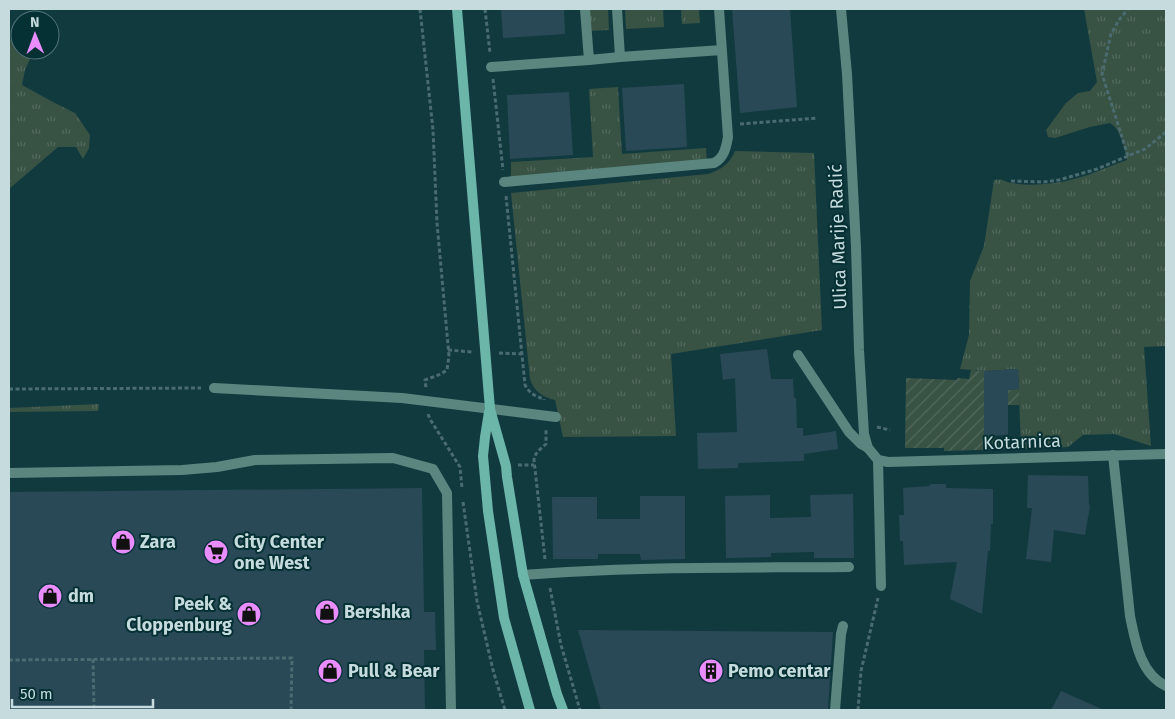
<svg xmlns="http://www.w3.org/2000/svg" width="1175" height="719" viewBox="0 0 1175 719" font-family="'Fira Sans',sans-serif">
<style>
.grass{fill:url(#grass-tufts)}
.garden{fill:url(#garden-furrows)}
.building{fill:#294957}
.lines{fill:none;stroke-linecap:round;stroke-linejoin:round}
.path{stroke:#4a6c70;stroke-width:3;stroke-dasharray:4 2.5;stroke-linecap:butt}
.lane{stroke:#5a867f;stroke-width:10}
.street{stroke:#5a867f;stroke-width:10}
.secondary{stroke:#6cb5a9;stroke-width:10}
.labels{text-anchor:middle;stroke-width:4;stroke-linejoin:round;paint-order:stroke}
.street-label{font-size:18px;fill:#c6dbdd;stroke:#053034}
.poi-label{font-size:18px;font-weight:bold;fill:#c6dbdd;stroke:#053034;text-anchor:start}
</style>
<defs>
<pattern id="grass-tufts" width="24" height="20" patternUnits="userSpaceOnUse" patternTransform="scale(1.25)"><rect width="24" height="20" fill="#385244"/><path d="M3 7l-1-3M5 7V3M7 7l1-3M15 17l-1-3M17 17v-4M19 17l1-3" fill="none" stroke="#536a5f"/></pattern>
<pattern id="garden-furrows" width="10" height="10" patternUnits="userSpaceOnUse" patternTransform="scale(1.25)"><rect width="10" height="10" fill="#385244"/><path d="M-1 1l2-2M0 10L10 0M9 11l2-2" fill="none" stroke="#536a5f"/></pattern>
</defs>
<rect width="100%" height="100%" fill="#113a3f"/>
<!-- grass -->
<path class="grass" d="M 588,9 L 608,9 L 609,30 L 589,31 Z
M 625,9 L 663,9 L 664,27 L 626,29 Z
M 681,9 L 699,9 L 700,23 L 682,24 Z
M 1084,9 L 1166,9 L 1166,346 L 1144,347 L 1151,446 L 1114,434 L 1083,435 L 1068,447 L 1021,449 L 1018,369 L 986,371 L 960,369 L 969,335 L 970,281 L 984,246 L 994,180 C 1004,178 1004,182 1012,183 C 1022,185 1034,185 1044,184 C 1073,183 1100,170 1127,160 C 1124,148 1122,130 1110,123 L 1090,127 L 1055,138 L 1048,137 L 1046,130 L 1066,103 L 1078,93 L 1090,91 L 1097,82 Z
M 13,37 L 20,38 L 20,50 L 34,50 L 25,70 L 22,85 L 51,101 L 75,113 L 90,135 L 89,148 L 83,159 L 76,147 L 58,147 L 9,189 L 9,41 Z
M 618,87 L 622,154 L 706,148 L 707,166 L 511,178 L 511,162 L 593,157 L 589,89 Z
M 735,151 L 814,153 L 822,330 L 671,354 L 676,436 L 563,437 L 555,400 C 543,397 534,392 530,379 L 511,193 L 708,174 C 720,170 730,164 735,151 Z
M 99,404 L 98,411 L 9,412 L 9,408 Z"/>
<!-- garden -->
<path class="garden" d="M 971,370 L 987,371 L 988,391 L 1019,389 L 1019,405 L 1008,405 L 995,436 L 995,441 L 1005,441 L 1006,438 L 1010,438 L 1010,449 L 944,451 L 944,448 L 905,448 L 906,378 L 957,380 L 957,378 L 969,379 Z"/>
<!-- building -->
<path class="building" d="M 501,9 L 564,9 L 565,34 L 503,38 Z
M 732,9 L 790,9 L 797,107 L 740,113 Z
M 684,84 L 687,147 L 626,151 L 622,88 Z
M 569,92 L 573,155 L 510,159 L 507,95 Z
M 767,349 L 771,379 L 793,379 L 794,398 L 796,398 L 797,428 L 803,428 L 803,436 L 836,431 L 838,449 L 804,454 L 804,461 L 738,463 L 738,468 L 698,469 L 697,433 L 737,432 L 735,378 L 723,380 L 720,354 Z
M 1018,369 L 1019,389 L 1008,390 L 1008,435 L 984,436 L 984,371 Z
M 1028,475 L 1088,476 L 1089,505 L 1090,506 L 1085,535 L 1054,530 L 1051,562 L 1026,559 L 1032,508 L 1027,508 Z
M 930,484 L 946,484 L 946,488 L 993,489 L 993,524 L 991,524 L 990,551 L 988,551 L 982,614 L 950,599 L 957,562 L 904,565 L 903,541 L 900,541 L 899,515 L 904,515 L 903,488 L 930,486 Z
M 422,488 L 424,612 L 435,612 L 436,650 L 424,650 L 425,710 L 9,710 L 9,492 Z
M 853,494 L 854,558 L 814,558 L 814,552 L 771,553 L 771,557 L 726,558 L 725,496 L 770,495 L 770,518 L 811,517 L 810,495 Z
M 640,496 L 685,496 L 685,559 L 641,560 L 640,554 L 598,554 L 598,559 L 553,559 L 552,497 L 597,497 L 597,519 L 640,519 Z
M 578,630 L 833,632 L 828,710 L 601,710 Z
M 1061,691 L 1104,710 L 1051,710 Z"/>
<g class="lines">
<!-- path -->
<path class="path" d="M 420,9 L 433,130 L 437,223 L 449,356 L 447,370 L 441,374 L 425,380 L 426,388
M 485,9 L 490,53
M 493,79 L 503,170
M 740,124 L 817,118
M 1128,156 L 1102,74 L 1111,34 L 1119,20 L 1128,9
M 1011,181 L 1043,182 L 1059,180 L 1097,169 L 1145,149 L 1166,132
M 506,196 L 525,385 C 530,394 535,396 544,399 L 544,400
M 448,350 L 472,352
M 499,353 L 522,354
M 9,389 L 201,388
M 428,414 L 430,419 L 460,467 L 462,488
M 877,427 L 890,430
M 518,465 L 534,465
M 463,502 L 477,601 L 493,670 L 505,710
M 545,559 L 534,460 C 535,452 540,450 546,444 L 546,429
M 550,588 L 561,645 L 580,710
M 93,659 L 94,710
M 9,660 L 292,658 L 291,710
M 858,710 L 861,671 L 878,598"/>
<!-- lane -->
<path class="lane" d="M 617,9 L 620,57 L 722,50
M 589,60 L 620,57
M 491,67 L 589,60 L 585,9
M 504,182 L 714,163 C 724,158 726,148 728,137 L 719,9
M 798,355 L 849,432 L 861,444 L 868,448
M 214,388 L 402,398 L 556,417
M 1113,455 L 1130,616 C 1135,640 1140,674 1166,686
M 878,460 L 881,586
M 9,473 L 182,470 L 217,467 L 255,460 L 393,458 L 433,469 L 447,493 L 451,710
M 523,575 C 631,566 740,568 849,567
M 835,710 L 841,634 L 843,626"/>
<!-- street -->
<path class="street" d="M 841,9 L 847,74 L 856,247 L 859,350 L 864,434 L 868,448 L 878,460 L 888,462 L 1166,454"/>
<!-- secondary -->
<path class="secondary" d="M 457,9 L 490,409 L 506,466 L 507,477 L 523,575 L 557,694 L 563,710
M 489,412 L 485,437 L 483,456 L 488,511 L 504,618 L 530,710"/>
</g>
<!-- icons -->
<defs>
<symbol id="shop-disc" viewBox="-11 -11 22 22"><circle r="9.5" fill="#e98dfe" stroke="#053034"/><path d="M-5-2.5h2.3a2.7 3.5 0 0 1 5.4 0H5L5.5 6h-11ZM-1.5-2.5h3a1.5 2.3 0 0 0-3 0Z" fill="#111"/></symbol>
<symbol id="supermarket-disc" viewBox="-11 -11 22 22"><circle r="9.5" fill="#e98dfe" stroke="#053034"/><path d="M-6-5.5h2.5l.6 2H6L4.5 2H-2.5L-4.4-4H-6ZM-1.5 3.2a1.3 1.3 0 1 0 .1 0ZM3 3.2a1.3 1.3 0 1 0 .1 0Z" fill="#111"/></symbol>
<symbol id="building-disc" viewBox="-11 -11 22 22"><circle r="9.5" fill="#e98dfe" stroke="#053034"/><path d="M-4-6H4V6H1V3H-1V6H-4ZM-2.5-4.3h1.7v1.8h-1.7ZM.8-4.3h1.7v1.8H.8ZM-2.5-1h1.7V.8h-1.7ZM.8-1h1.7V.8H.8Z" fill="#111"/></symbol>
</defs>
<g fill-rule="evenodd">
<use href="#shop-disc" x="109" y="528" width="28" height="28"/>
<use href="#supermarket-disc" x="202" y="538" width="28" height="28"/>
<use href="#shop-disc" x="36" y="582" width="28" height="28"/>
<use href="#shop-disc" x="313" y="598" width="28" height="28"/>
<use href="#shop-disc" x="235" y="600" width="28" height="28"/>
<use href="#shop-disc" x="316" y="657" width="28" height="28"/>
<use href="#building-disc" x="697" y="657" width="28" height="28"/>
</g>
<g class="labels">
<!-- street labels -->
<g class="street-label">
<text transform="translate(838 237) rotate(-92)" y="6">Ulica Marije Radić</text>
<text transform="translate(1022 442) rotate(-2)" y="6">Kotarnica</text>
</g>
<!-- poi labels -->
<g class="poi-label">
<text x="140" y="548">Zara</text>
<text x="234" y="548">City Center<tspan x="234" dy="21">one West</tspan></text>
<text x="68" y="602">dm</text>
<text x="232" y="610" text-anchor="end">Peek &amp;<tspan x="232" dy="21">Cloppenburg</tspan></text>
<text x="344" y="618">Bershka</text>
<text x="348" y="677">Pull &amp; Bear</text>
<text x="728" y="677">Pemo centar</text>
</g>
</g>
<!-- border -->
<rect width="1175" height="719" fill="none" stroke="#c6dbdd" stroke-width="20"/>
<!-- north arrow -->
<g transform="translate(35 35) rotate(359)"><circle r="24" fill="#053034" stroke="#527478"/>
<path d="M0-4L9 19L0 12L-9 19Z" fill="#e98dfe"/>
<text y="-8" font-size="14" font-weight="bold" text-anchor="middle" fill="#c6dbdd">N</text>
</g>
<!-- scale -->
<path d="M12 699v8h141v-8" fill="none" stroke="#c6dbdd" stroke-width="2.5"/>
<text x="20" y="699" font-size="15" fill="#c6dbdd" stroke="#053034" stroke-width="4" paint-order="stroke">50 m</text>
</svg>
